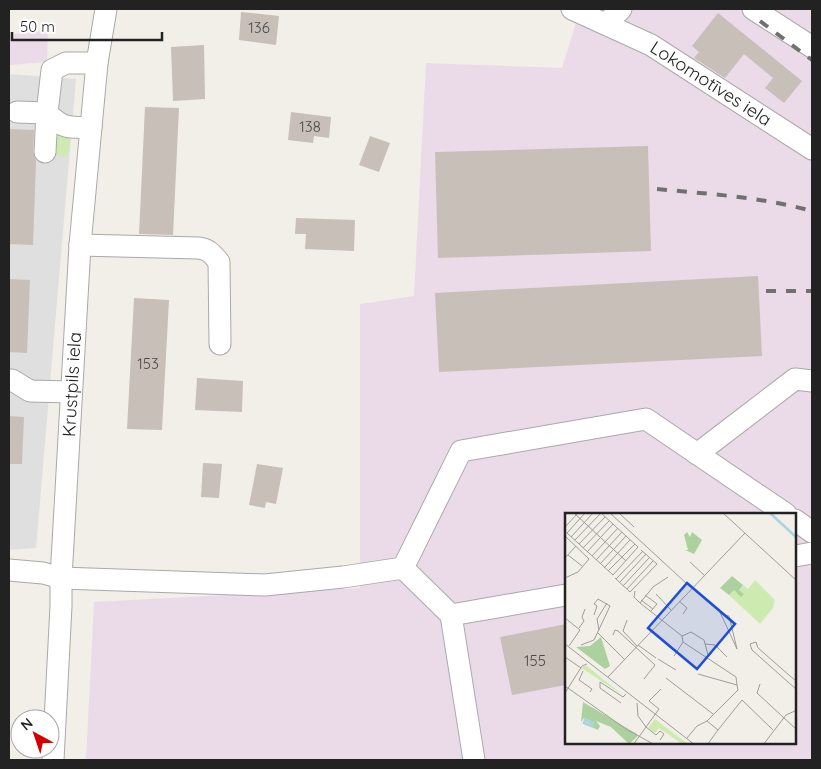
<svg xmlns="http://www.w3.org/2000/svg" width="821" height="769" viewBox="0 0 821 769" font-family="Quicksand,sans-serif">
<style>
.residential{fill:#e0dfdf}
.industrial{fill:#ebdbe8;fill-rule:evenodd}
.grass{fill:#cdebb0}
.building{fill:#c7bfb8}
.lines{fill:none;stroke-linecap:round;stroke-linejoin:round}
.minor-casing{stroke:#a9a9a9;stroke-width:23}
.minor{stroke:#fff;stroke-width:21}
.rail{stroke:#707070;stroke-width:4;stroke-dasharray:10 10;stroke-linecap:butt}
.labels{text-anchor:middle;stroke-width:4;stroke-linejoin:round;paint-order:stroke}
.number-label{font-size:15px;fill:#4b4948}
.street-label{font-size:18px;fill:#222;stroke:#fff}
.inset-river{fill:none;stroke:#aad3df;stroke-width:2.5}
.inset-road{fill:none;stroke:#9f9d99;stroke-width:1}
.view{fill:#1d4ed8;fill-opacity:0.15;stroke:#1d4ed8;stroke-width:2.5}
.inset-edge{fill:none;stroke:#222;stroke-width:2.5}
</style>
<rect width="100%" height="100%" fill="#f2efe9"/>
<!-- residential -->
<path class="residential" d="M 9,74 L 76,79 L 36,548 L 9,550 Z"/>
<!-- industrial -->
<path class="industrial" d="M 580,9 L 812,9 L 812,760 L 86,760 L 94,602 L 360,588 L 360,304 L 414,296 L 426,63 L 562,68 ZM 566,514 L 795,514 L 795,743 L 566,743 Z
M 48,31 L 47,62 L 9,65 L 9,34 Z"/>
<!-- grass -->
<path class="grass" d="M 71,130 L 68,156 L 50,155 L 53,131 Z"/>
<!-- building -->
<path class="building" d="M 241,12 L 279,16 L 276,45 L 239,40 Z
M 718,13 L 802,81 L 784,103 L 765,88 L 773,78 L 744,54 L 725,78 L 694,58 L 699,52 L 692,46 Z
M 204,45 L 205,99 L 173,101 L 171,47 Z
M 145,107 L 179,108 L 173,235 L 139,234 Z
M 291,112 L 331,117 L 329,138 L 314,136 L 313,143 L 288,140 Z
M 9,129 L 34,130 L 33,152 L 36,161 L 33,245 L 9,244 Z
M 370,136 L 390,143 L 379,172 L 359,165 Z
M 648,146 L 651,251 L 438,258 L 435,152 Z
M 296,218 L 355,220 L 354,251 L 305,249 L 306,234 L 295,234 Z
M 758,276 L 762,356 L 439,372 L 435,293 Z
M 9,279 L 30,280 L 27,353 L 9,352 Z
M 134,298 L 169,300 L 162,430 L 127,429 Z
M 197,378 L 243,381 L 242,412 L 195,410 Z
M 9,416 L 24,417 L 22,464 L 9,464 Z
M 203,463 L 222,464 L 219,498 L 201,497 Z
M 257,464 L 283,468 L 276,504 L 266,502 L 265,508 L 249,505 Z
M 566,624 L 566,685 L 512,695 L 500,637 Z"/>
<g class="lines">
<defs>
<g id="minor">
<path id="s1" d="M 572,9 L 651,45 L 812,149"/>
<path d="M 753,9 L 812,47"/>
<path d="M 606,24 L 621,9"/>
<path d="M 17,112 L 47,113 L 45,152"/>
<path d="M 91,127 C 69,128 63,129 47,113 L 52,70 L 66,63 L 97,63"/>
<path d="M 80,245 L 198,248 C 209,249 212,254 219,262 L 220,344"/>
<path d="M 9,380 L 12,380 L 30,391 L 71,392"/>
<path d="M 697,454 L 795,379 L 812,381"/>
<path d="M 795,520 L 812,532"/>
<path d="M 795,556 L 812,553"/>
<path d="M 403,568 L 461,451 L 646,419 L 786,514"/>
<path d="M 9,570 L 43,573 L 61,578 L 265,585 L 343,577 L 403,568 L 451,615 L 566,595"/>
<path d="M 451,615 L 474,760"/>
<path id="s2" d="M 53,760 L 61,606 L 61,578 L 80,245 L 97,63 L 106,9"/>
</g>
</defs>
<!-- minor casing -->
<use href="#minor" class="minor-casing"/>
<!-- minor -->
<use href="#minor" class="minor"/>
<!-- rail -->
<path class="rail" d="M 760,21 L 812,60
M 657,189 C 709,194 762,197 812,211
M 766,291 L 812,291"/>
</g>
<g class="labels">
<!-- number labels -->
<g class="number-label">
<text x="259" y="33">136</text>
<text x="310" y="132">138</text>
<text x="148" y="369">153</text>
<text x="535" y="666">155</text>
</g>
<!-- street labels -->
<g class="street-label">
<text dy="6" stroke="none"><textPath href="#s1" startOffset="158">Lokomotīves iela</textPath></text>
<text dy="6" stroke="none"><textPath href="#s2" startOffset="376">Krustpils iela</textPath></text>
</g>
</g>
<!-- overview -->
<g transform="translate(565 513)">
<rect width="231" height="231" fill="#f2efe9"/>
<path d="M 190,67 L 210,87 L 208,95 L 195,111 L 164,82 L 169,77 L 176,83 L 179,81 L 174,77 L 178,72 L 183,76 ZM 19,153 L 22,153 L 59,183 L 18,156 L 15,158 ZM 90,206 L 99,213 L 123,231 L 117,231 L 94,215 L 90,220 L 83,215 Z" fill="#cdebb0"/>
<path d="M 122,19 L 125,24 L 127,19 L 137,27 L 129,41 L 120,37 L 123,37 L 119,22 ZM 167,63 L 178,72 L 174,77 L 179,81 L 176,84 L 169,77 L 164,82 L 155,75 ZM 36,124 L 45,153 L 40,156 L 11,134 L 25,133 ZM 18,189 L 72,221 L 72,224 L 64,231 L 46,214 L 31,208 L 35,213 L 33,217 L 18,210 L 29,212 L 20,207 L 30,210 L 19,205 L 16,209 Z" fill="#add19e"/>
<path class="inset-river" d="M 205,0 L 232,25M 29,214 L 19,210 L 20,207 L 29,211"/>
<path class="inset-road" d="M 9,0 L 61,48M 20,0 L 2,20 L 48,62 L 73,34 L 36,0M 45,0 L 121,70M 54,0 L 69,14M 158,0 L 232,68M 0,14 L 13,0M 0,23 L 24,46 L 13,59 L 0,65M 6,24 L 28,0M 10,27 L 36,0M 14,31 L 40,4M 18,35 L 44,8M 22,39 L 48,11M 3,42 L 17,53M 27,43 L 53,15M 0,45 L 11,33M 31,47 L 57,19M 125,49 L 140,63M 35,51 L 61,23M 39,55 L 65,27M 43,58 L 70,31M 50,65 L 65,79 L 92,51 L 76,37M 51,66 L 78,38M 55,69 L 81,41M 58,73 L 84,45M 128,75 L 154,97 L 172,136 L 164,103 L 156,101M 62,76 L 88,48M 70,78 L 69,84 L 75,90 L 117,123 L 118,129 L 171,164 L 172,172M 91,81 L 106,97M 80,82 L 92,91 L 86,98M 76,87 L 88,96M 114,88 L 122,95 L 118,101M 75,90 L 88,74 L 103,64M 0,105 L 15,117 L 4,133M 62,107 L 58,118 L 72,133M 14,115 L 19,108 L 17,104 L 20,96M 34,117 L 32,106 L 42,90M 33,120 L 60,147M 48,122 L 50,117 L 53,118 L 90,152 L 79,166M 117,123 L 126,119 L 139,127 L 143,142M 0,131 L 130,232M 140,131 L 150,132 L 162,144M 16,132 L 29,127 L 45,93 L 33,86 L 29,91 L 32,93 L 29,102M 73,132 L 91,145M 109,143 L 118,129M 0,144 L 16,155M 93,146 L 111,157M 18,158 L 14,167 L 27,176 L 25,179M 133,161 L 172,172 L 173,177 L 142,208 L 153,217 L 177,187 L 208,217M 43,164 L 180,20M 101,165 L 148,201M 232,169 L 193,135 L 191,129 L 185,131 L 187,137 L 232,177M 195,171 L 192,180 L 232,217M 0,173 L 61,216 L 90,232M 0,180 L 17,153 L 22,151M 56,190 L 35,175 L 35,169 L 58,184 L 61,181M 72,190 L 73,203 L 81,214M 81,214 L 91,222 L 95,218 L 99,221 L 95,227M 122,225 L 132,213 L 142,208M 68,232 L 94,196 L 84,188 L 96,176M 142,232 L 153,217M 198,232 L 221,202 L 232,197"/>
<path class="view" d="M 122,70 L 170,111 L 132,156 L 83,115 Z"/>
<rect width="231" height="231" class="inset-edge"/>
</g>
<!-- border -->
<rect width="821" height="769" fill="none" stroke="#222222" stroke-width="20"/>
<!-- north arrow -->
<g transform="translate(35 734) rotate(320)"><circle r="24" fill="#ffffff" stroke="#a7a7a7"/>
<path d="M0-4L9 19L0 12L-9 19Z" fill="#d40000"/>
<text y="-8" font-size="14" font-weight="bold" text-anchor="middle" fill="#222222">N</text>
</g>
<!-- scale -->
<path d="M12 32v8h150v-8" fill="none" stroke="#222222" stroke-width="2.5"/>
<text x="20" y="32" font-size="15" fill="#222222" stroke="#ffffff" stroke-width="4" paint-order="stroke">50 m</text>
</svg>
